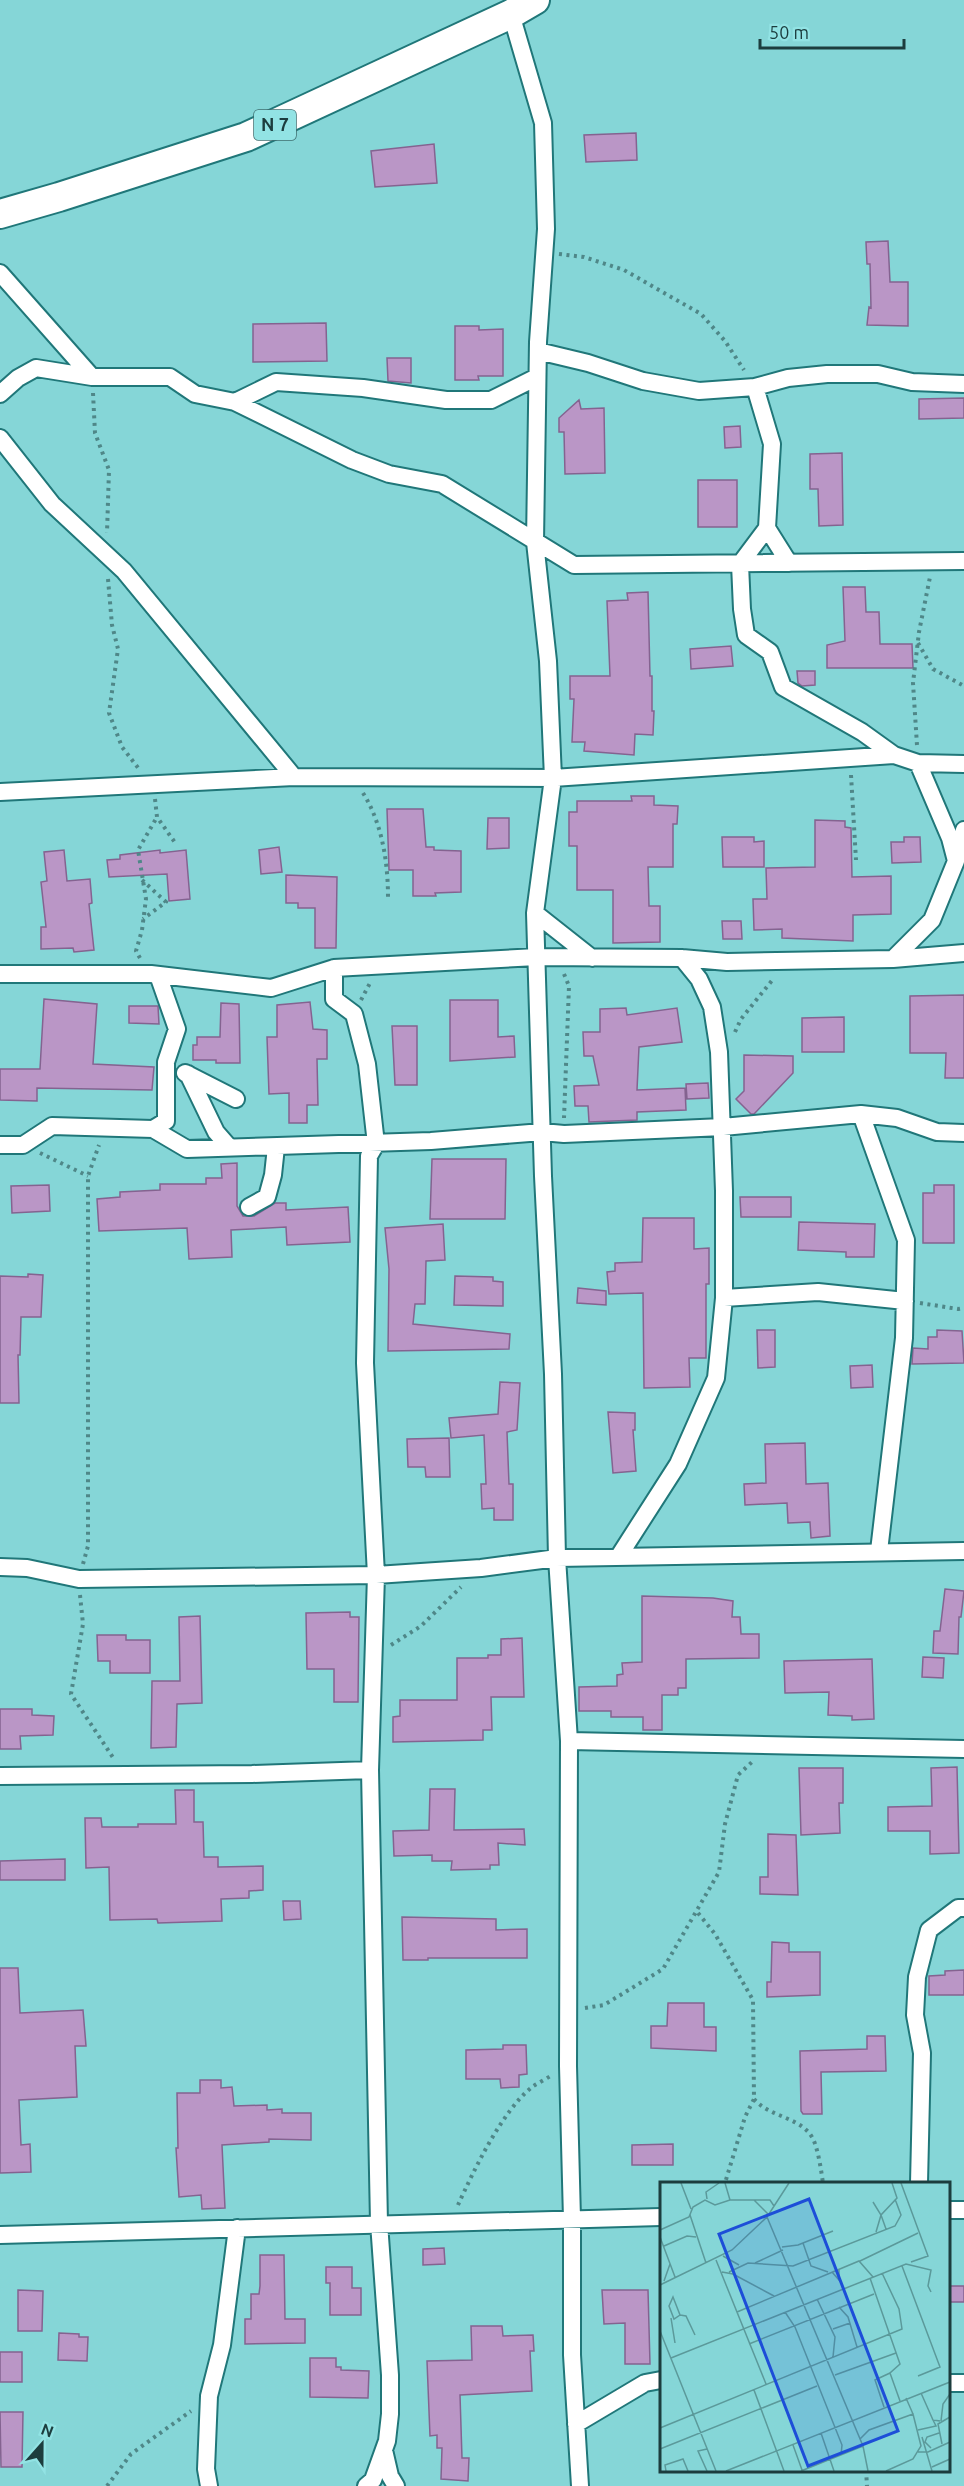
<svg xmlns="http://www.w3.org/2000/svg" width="964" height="2486" viewBox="0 0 964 2486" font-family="Ubuntu,sans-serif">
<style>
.building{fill:#ba96c6;stroke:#846390;stroke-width:1.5}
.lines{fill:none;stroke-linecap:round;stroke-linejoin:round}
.minor-casing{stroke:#207779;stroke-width:20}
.trunk-casing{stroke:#207779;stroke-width:32}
.path{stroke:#4f8788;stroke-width:4;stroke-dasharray:3 4.5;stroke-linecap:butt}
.minor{stroke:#fff;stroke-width:16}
.trunk{stroke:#fff;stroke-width:28}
.labels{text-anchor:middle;stroke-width:6;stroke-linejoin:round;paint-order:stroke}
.shield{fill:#92e3e4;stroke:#3f6f70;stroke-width:1.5}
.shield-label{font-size:18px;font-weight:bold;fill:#1c3d3e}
.inset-road{fill:none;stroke:#5b999a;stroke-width:1.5}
.view{fill:#1d4ed8;fill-opacity:0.15;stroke:#1d4ed8;stroke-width:3}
.inset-edge{fill:none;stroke:#1c3d3e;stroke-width:3}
</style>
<rect width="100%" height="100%" fill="#85d6d7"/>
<!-- building -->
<path class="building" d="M 636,133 L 637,160 L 586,162 L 584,135 Z
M 434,144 L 437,183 L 375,187 L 371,151 Z
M 888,241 L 890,282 L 908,282 L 908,326 L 867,325 L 869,307 L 871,308 L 870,264 L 867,264 L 866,242 Z
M 326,323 L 327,361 L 253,362 L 253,324 Z
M 455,326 L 479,326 L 479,330 L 503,329 L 503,376 L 478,376 L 479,380 L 455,380 Z
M 387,358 L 411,358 L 411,383 L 388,381 Z
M 964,398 L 964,418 L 919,419 L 919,399 Z
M 579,400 L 581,409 L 604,408 L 605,473 L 565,474 L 564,432 L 559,432 L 559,418 Z
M 740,426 L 741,447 L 725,448 L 724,427 Z
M 842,453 L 843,525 L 819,526 L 818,489 L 810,489 L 810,454 Z
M 698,480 L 737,480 L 737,527 L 698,527 Z
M 843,587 L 865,587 L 866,612 L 879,612 L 880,644 L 912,644 L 913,668 L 827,668 L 827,645 L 845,641 Z
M 648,592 L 650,676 L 652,676 L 652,711 L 654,711 L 653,735 L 635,734 L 634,755 L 584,751 L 585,742 L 572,742 L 574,699 L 570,699 L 570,676 L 610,676 L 607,601 L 628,600 L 627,593 Z
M 731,646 L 733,666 L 691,669 L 690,649 Z
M 797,671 L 815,671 L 815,685 L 802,686 L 798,683 Z
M 631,796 L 654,796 L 654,805 L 678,806 L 677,824 L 673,824 L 673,867 L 648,867 L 649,906 L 660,906 L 660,942 L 613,943 L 613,890 L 577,890 L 577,846 L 569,846 L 569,812 L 577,812 L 577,801 L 632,801 Z
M 387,809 L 423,809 L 426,847 L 434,847 L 434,850 L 461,851 L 461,892 L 435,893 L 436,896 L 413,896 L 413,870 L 389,870 Z
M 488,818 L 509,818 L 509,848 L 487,849 Z
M 815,820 L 845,821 L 845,827 L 851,828 L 852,877 L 891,876 L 891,914 L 853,915 L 853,941 L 782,938 L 782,929 L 754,930 L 753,899 L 767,899 L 766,868 L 815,867 Z
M 722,837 L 754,837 L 754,842 L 764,841 L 764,867 L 723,867 Z
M 904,837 L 920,837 L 921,862 L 892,863 L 891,842 L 904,842 Z
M 279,847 L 282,872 L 261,874 L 259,850 Z
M 64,850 L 67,881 L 90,879 L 92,903 L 89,904 L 94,950 L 74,952 L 73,948 L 41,949 L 41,927 L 46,927 L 41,882 L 47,881 L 44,852 Z
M 160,850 L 160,853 L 186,850 L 190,899 L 169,901 L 167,874 L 109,877 L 107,860 L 120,859 L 120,855 Z
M 286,875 L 337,877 L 336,948 L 315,948 L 315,908 L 298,908 L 298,903 L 286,903 Z
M 722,921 L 741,921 L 742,939 L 723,939 Z
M 964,995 L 964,1078 L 945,1078 L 946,1053 L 910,1053 L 910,996 Z
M 44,999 L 97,1004 L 93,1064 L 154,1067 L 152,1090 L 37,1088 L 37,1101 L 0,1100 L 0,1069 L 40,1069 Z
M 450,1000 L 498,1000 L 498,1037 L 514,1036 L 515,1057 L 450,1061 Z
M 310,1002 L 313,1029 L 327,1030 L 327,1059 L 317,1059 L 318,1105 L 307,1105 L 307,1123 L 289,1123 L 289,1093 L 269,1094 L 267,1037 L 277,1037 L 277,1005 Z
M 221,1003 L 239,1004 L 240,1063 L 216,1063 L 216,1060 L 193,1060 L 193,1045 L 197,1045 L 197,1037 L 220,1037 Z
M 129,1006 L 158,1006 L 159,1024 L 129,1023 Z
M 626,1008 L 627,1015 L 677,1008 L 682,1042 L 639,1047 L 637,1090 L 685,1088 L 686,1110 L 637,1112 L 637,1120 L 589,1122 L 588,1106 L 575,1106 L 574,1086 L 599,1085 L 593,1056 L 584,1056 L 583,1032 L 600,1032 L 600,1009 Z
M 844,1017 L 844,1052 L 802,1052 L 802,1018 Z
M 392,1026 L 417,1026 L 417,1085 L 395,1085 Z
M 744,1055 L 793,1056 L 793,1073 L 754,1114 L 751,1114 L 736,1099 L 744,1091 Z
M 708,1083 L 709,1098 L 687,1099 L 686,1084 Z
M 432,1159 L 506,1159 L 505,1219 L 430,1219 Z
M 237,1163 L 237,1206 L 243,1216 L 254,1216 L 275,1203 L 286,1203 L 286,1210 L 348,1207 L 350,1242 L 287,1245 L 286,1227 L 231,1230 L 232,1257 L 189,1259 L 187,1228 L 99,1231 L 97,1199 L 120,1197 L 120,1192 L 160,1190 L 160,1184 L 206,1184 L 206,1178 L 222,1178 L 221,1164 Z
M 49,1185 L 50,1211 L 12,1213 L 11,1186 Z
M 934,1185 L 954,1185 L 954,1243 L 923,1243 L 923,1193 L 934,1193 Z
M 740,1197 L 791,1197 L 791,1217 L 741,1217 Z
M 643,1218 L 694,1218 L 694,1249 L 709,1248 L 709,1284 L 706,1284 L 706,1358 L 689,1358 L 690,1387 L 644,1388 L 643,1293 L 609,1294 L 607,1272 L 615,1271 L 615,1263 L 642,1262 Z
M 799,1222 L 875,1224 L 874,1257 L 846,1257 L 846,1252 L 798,1250 Z
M 443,1224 L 445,1260 L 426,1261 L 425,1304 L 415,1304 L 413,1324 L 510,1334 L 509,1349 L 388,1351 L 389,1269 L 385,1228 Z
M 28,1274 L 43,1275 L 41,1317 L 21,1317 L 20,1355 L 18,1355 L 19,1403 L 0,1403 L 0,1276 L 28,1277 Z
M 455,1276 L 493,1277 L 493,1281 L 503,1282 L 503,1306 L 454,1305 Z
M 578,1288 L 606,1291 L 606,1305 L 577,1303 Z
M 757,1330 L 775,1330 L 775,1367 L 758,1368 Z
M 937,1330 L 962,1331 L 964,1363 L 912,1364 L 913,1348 L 928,1349 L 928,1337 L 937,1337 Z
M 872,1365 L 873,1387 L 851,1388 L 850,1366 Z
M 500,1382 L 520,1383 L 517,1430 L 507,1432 L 509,1484 L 513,1484 L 513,1520 L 494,1520 L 494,1508 L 482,1509 L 481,1484 L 486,1484 L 484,1435 L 451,1438 L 449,1418 L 498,1414 Z
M 608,1412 L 635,1413 L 635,1430 L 633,1430 L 636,1471 L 613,1473 Z
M 449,1438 L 450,1477 L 426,1477 L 425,1467 L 408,1467 L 407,1439 Z
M 805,1443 L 806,1484 L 828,1483 L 830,1536 L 811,1538 L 810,1522 L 788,1523 L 787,1503 L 745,1505 L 744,1484 L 766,1483 L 765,1444 Z
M 945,1589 L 964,1591 L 961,1617 L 959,1617 L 958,1654 L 933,1653 L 934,1631 L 940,1631 Z
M 642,1596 L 713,1598 L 733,1601 L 732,1617 L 740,1617 L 741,1634 L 759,1634 L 759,1658 L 686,1659 L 686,1688 L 678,1688 L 678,1695 L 662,1695 L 662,1730 L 643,1730 L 643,1717 L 611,1717 L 611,1711 L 579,1711 L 579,1687 L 617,1686 L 617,1675 L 623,1674 L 622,1663 L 642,1662 Z
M 350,1612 L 350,1617 L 359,1617 L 358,1702 L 334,1702 L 334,1669 L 307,1669 L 306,1613 Z
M 200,1616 L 202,1703 L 177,1704 L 176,1747 L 151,1748 L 152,1681 L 180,1681 L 179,1617 Z
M 97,1635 L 126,1635 L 126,1640 L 150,1640 L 150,1673 L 110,1673 L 110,1661 L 98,1661 Z
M 522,1638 L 524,1697 L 491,1697 L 492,1730 L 483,1730 L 483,1740 L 393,1742 L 393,1717 L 400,1716 L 400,1700 L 457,1700 L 457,1658 L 488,1658 L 488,1655 L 501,1655 L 501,1639 Z
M 923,1657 L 944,1658 L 943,1678 L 922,1677 Z
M 872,1659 L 874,1719 L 852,1720 L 852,1716 L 828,1715 L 829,1692 L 785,1693 L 784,1661 Z
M 0,1709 L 32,1709 L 32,1715 L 54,1716 L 53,1735 L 20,1736 L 21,1749 L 0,1749 Z
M 957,1767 L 959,1853 L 930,1854 L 930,1831 L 888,1831 L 888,1807 L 932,1806 L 931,1768 Z
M 799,1768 L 843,1768 L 843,1803 L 839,1803 L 840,1833 L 801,1835 Z
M 430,1789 L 455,1789 L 454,1830 L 524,1829 L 525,1845 L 498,1843 L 499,1865 L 490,1865 L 490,1869 L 451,1870 L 452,1861 L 432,1861 L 432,1855 L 394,1856 L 393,1831 L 429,1830 Z
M 175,1790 L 194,1790 L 194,1822 L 203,1822 L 204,1857 L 218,1857 L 218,1867 L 263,1866 L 263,1890 L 249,1891 L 249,1898 L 221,1899 L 222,1921 L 158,1923 L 157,1919 L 110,1920 L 109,1867 L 86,1868 L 85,1818 L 101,1818 L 102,1827 L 138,1827 L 138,1824 L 176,1824 Z
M 768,1834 L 796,1835 L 798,1895 L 760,1894 L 760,1877 L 768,1877 Z
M 65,1859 L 65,1880 L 0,1880 L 0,1861 Z
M 283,1901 L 300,1901 L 301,1919 L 284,1920 Z
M 402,1917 L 496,1919 L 496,1930 L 527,1929 L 527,1958 L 428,1958 L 428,1960 L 403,1960 Z
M 772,1942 L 789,1943 L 789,1952 L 820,1952 L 820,1995 L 767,1997 L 767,1982 L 771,1982 Z
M 0,1968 L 18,1968 L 20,2013 L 83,2010 L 86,2046 L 75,2046 L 77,2097 L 19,2100 L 21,2145 L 30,2144 L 31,2172 L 0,2173 Z
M 964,1970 L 964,1995 L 929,1995 L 929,1976 L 945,1975 L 945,1971 Z
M 668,2003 L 704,2003 L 704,2027 L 716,2027 L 716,2051 L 651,2048 L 651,2026 L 667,2026 Z
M 867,2036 L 885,2036 L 886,2071 L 821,2072 L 822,2114 L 803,2114 L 801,2111 L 800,2051 L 867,2049 Z
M 503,2045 L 526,2045 L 527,2074 L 519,2075 L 519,2087 L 501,2088 L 500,2079 L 466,2079 L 466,2050 L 503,2049 Z
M 200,2080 L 221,2080 L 221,2088 L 232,2087 L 234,2106 L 267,2105 L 267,2110 L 282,2109 L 282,2113 L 311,2113 L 311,2140 L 269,2139 L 269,2142 L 222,2145 L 225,2208 L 202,2209 L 201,2195 L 179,2197 L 176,2148 L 178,2148 L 177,2093 L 200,2093 Z
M 673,2144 L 673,2165 L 632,2165 L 632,2145 Z
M 444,2248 L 445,2264 L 423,2265 L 423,2249 Z
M 260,2255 L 284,2255 L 285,2319 L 305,2319 L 305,2343 L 245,2344 L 245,2319 L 251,2319 L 251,2294 L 259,2294 L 260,2286 Z
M 326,2267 L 352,2267 L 352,2288 L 361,2288 L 361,2315 L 330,2315 L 330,2283 L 326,2283 Z
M 948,2286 L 964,2286 L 964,2302 L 948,2302 Z
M 18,2290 L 43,2291 L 42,2331 L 18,2331 Z
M 602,2290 L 648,2290 L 650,2364 L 625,2364 L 625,2323 L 604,2324 Z
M 471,2326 L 502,2326 L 503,2336 L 533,2335 L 534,2351 L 530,2351 L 532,2391 L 460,2395 L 462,2458 L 469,2458 L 468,2481 L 441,2479 L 442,2448 L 437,2448 L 437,2435 L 430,2436 L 427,2361 L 472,2360 Z
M 59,2333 L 79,2334 L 79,2337 L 88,2337 L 87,2361 L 58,2360 Z
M 0,2352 L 22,2352 L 22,2382 L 0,2382 Z
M 310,2358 L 336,2358 L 336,2367 L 341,2367 L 341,2370 L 369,2371 L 368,2398 L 310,2397 Z
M 0,2412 L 23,2412 L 22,2467 L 1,2467 Z"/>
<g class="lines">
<defs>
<path id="minor" d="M 511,14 L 543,123 L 546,229 L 538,342 L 535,542 L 548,661 L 553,778 L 535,913 L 543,1176 L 553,1374 L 557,1558 L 569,1741 L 568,2066 L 572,2219 L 572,2355 L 580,2486
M 0,273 L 92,377
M 538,351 L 588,363 L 643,381 L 699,391 L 755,387 L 788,378 L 827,374 L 878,374 L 912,382 L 964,384
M 755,387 L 772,444 L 767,528 L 740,564 L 742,609 L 746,635 L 770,652 L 783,687 L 862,732 L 894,755
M 0,394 L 18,378 L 36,368 L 92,377 L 170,377 L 195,394 L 235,402 L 352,460 L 389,474 L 442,484 L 574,565 L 964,561
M 235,402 L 276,382 L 363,388 L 446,400 L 491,400 L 537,377
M 0,438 L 52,504 L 124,571 L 294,777
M 767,528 L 789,563
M 918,763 L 950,838 L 956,861 L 964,830
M 0,792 L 294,777 L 553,778 L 894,755 L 918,763 L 964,764
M 535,913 L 592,958
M 893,959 L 932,920 L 956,861
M 334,968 L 334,999 L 354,1014 L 367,1064 L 376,1144 L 369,1156 L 365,1363 L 376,1575 L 370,1770 L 379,2223 L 390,2375 L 390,2414 L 387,2441 L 373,2480 L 366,2486
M 0,974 L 151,974 L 271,988 L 334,968 L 537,957 L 682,958 L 727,962 L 893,959 L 964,953
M 185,1073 L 236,1099
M 188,1074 L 216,1132 L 230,1148
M 861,1114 L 906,1240 L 904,1338 L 879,1551
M 153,1129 L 166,1121 L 166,1062 L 177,1029 L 158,975
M 0,1145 L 23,1145 L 52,1126 L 153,1129 L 187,1149 L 431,1141 L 542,1132 L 564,1134 L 723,1127 L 861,1114 L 897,1118 L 937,1132 L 964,1133
M 249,1207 L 267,1197 L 273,1175 L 276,1147
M 724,1298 L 818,1292 L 905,1301
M 619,1556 L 678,1464 L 716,1378 L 724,1298 L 724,1191 L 719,1052 L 712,1007 L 699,979 L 682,958
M 0,1567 L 27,1568 L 79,1579 L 376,1575 L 481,1568 L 557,1558 L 964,1551
M 569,1741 L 964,1749
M 0,1776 L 252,1774 L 370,1770
M 919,2183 L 922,2053 L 915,2015 L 917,1977 L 929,1930 L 958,1908 L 964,1908
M 948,2210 L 964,2210
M 0,2235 L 661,2217
M 948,2383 L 964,2383
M 576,2424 L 645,2383 L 661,2380
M 384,2450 L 390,2476 L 396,2486
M 209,2486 L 206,2469 L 209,2396 L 222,2345 L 237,2228"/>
<path id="trunk" d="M 0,214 L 59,197 L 246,137 L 511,14 L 535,0"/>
</defs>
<!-- minor casing -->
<use href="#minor" class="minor-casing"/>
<!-- trunk casing -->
<use href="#trunk" class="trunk-casing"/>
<!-- path -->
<path class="path" d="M 559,254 L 584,257 L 624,270 L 701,314 L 725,341 L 744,370
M 93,393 L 95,433 L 109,470 L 107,533
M 108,579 L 112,625 L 118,649 L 109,713 L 122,747 L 139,769
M 918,643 L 933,669 L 964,686
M 917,745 L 913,683 L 919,632 L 930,577
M 851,775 L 856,860
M 363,793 C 382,823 388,862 388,897
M 155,799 L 157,817 L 176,844
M 142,880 L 166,902 L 143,919
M 140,958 L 136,951 L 142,930 L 146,899 L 138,850 L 157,817
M 564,974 L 569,986 L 564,1118
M 361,1000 L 370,983
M 735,1032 L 741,1019 L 774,978
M 40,1153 L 88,1176
M 920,1303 L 958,1309 L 964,1308
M 83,1564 L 88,1546 L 88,1176 L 99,1145
M 80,1595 L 83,1624 L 71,1694 L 114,1759
M 391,1645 L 421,1626 L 461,1587
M 698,1913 L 715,1934 L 753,2000 L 754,2099 L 745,2117 L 725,2183
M 585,2008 L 604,2005 L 663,1969 L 719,1872 L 725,1824 L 738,1775 L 752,1762
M 754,2099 C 770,2118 804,2117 814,2141 C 819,2154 821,2170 823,2183
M 458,2205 C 474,2170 502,2111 532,2087 C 538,2083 546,2079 552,2075
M 866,2470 L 867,2486
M 107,2486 L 131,2454 L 191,2411"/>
<!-- minor -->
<use href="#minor" class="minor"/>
<!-- trunk -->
<use href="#trunk" class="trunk"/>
</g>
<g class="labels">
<!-- shield labels -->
<rect class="shield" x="254" y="110" width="42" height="30" rx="4.5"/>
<g class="shield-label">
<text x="275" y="131">N 7</text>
</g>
</g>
<!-- overview -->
<g transform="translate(660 2182)">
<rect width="290" height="290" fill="#85d6d7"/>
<path class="inset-road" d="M 21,1 L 31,27M 241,1 L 268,74 L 251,80M 47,17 L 46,10 L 59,1M 70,18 L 110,18 L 114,24M 94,18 L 108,32M 213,20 L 221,33 L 216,50M 30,33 L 46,81M 107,35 L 203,264 L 208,289M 226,47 L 221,33 L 237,16 L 232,1M 0,48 L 29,35 L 33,25 L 45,18 L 55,23 L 70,18 L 65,1M 0,55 L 15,95M 143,61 L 151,84 L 168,90M 4,64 L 27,54 L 36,55M 122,65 L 138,63 L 173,49M 63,74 L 79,83M 56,78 L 106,202M 200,79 L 258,51M 95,81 L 123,68M 242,84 L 280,185 L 258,194M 62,90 L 73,92 L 114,114M 69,90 L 88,81 L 133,84 L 235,44 L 241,33 L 235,17M 172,90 L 179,98 L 179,87M 210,96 L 240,182 L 230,191 L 240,219M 4,99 L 10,82M 0,103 L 72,68 L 107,35 L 129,1M 13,115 L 20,133 L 14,137 L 9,124 ZM 157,117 L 175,155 L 173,175M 179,125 L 188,135 L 197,165M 77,130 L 199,79 L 213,95M 125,130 L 135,145 L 182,263 L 181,273M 20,133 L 26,134 L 35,153M 11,136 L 15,161M 173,147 L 190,141M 0,149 L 56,289M 89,162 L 214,112M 11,176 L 246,82 L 271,88 L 268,104 L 271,110M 175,193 L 236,171M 94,208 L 124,289M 261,211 L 273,238M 224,225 L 215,198 L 230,191M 281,239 L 283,222 L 290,212M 0,246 L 242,147 L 239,127 L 222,91M 258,248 L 276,244 L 273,238 L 280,239M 161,251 L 174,289M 262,255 L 272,289M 200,257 L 209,248 L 253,232 L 246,216M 282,262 L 278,242 L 290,235M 133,263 L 142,288M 271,266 L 265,260 L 267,255 L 279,251M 0,267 L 157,204M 258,270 L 268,270 L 290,260M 272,285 L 290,277M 6,289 L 5,283 L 23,277 L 28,289M 47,289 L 38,269 L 47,267M 66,289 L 290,200M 141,289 L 203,264M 226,289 L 253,277 L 261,264 L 253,232"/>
<path class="view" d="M 149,17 L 238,249 L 148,284 L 59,52 Z"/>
<rect width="290" height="290" class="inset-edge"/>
</g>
<!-- north arrow -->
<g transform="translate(42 2444) rotate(21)" stroke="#92e3e4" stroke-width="4.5" paint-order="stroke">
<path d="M0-4.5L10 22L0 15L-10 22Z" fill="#1c3d3e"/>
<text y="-9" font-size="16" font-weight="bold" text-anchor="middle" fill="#1c3d3e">N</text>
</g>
<!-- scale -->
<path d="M760 39v9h144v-9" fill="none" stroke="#1c3d3e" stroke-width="3"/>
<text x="769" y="39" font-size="18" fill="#1c3d3e" stroke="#92e3e4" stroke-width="4.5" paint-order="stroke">50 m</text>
</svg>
